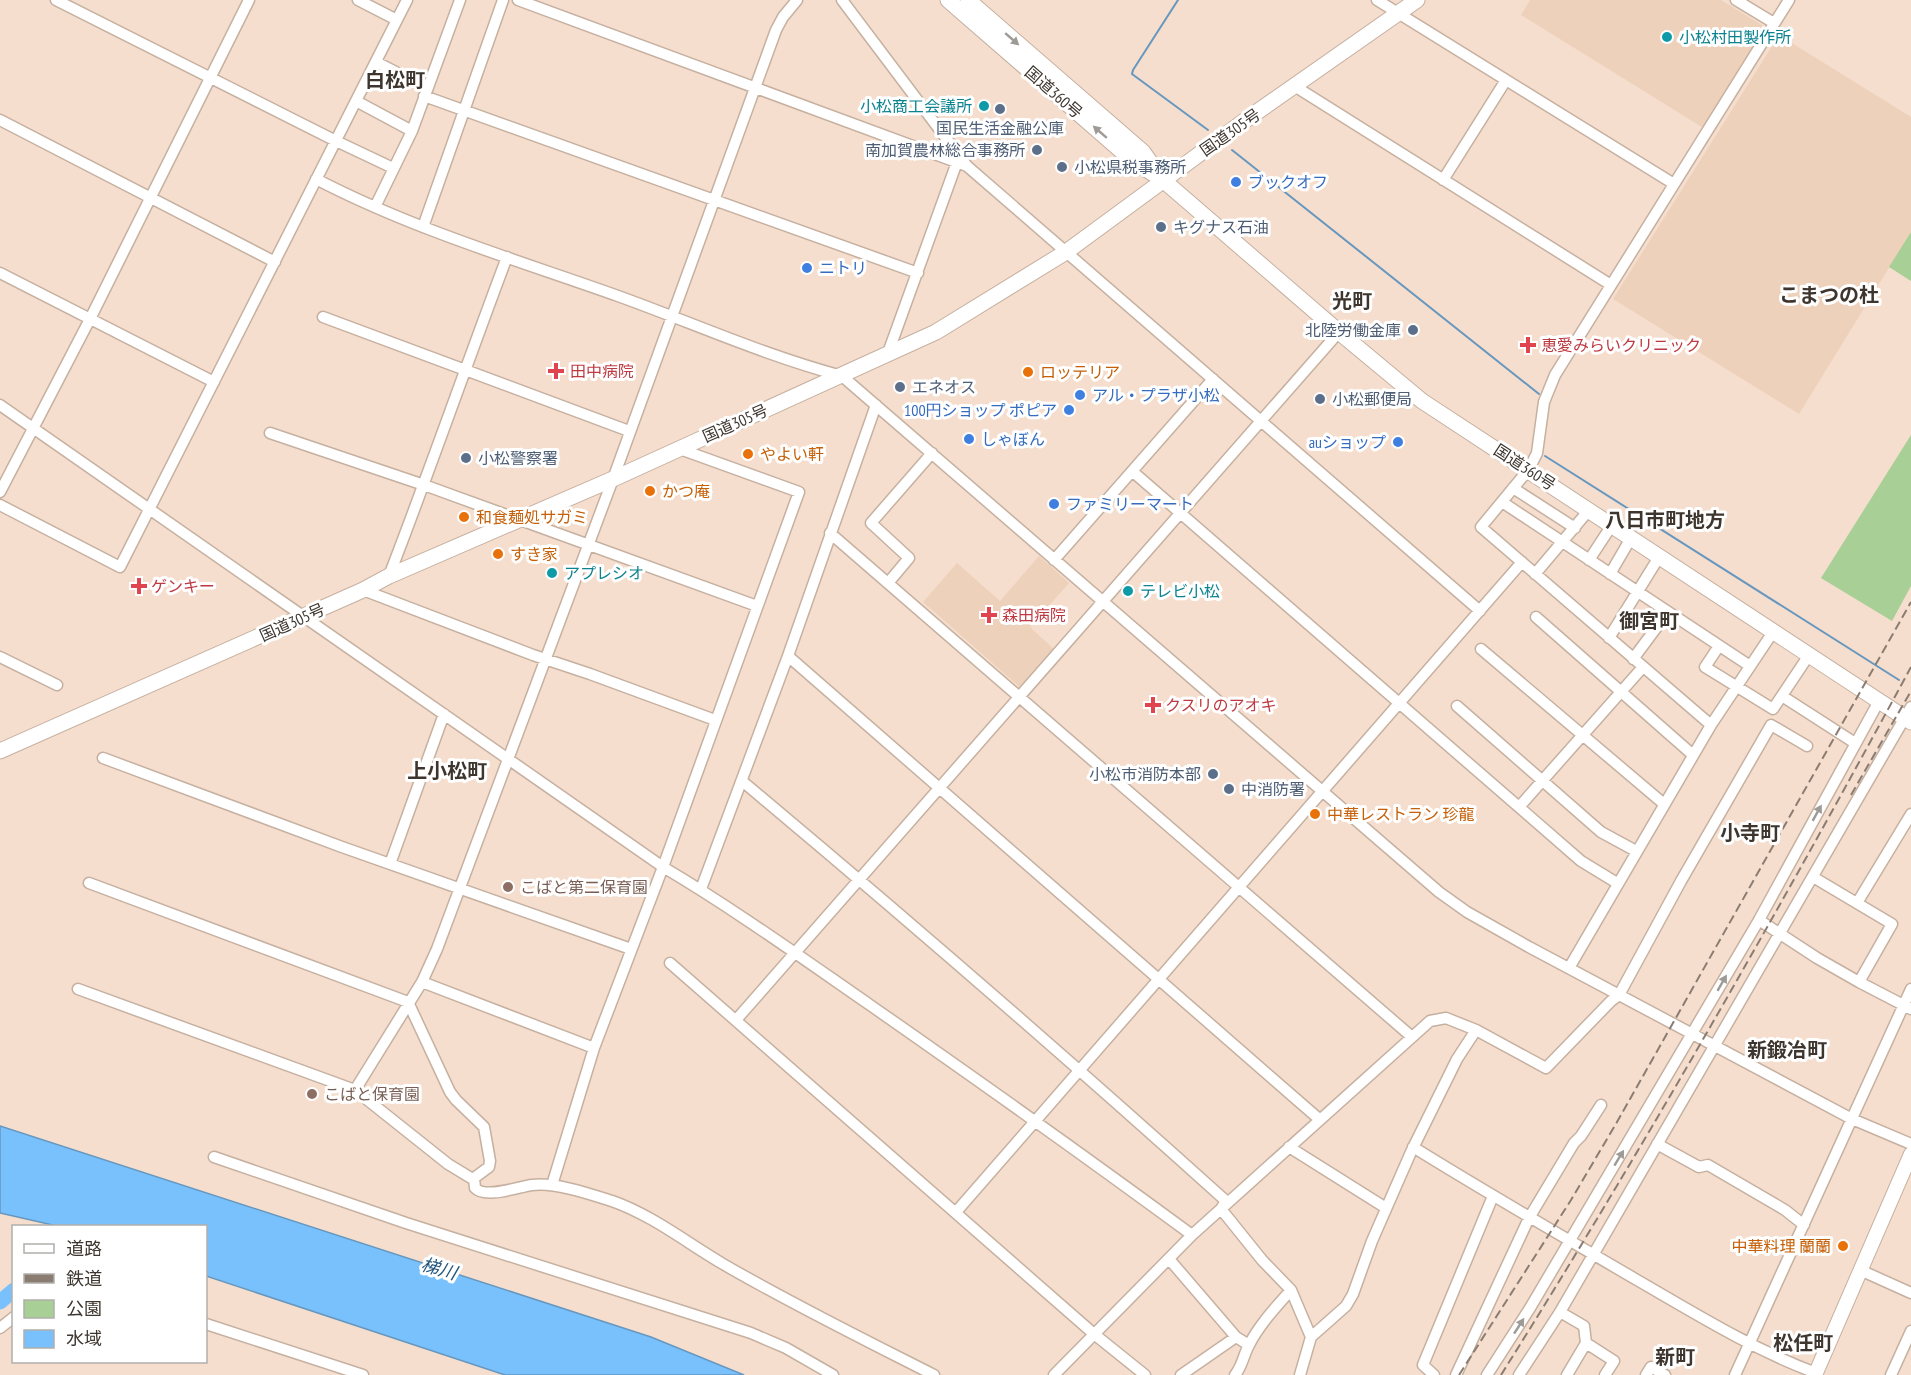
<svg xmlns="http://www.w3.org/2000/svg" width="1911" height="1375" viewBox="0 0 1911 1375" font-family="'PT Sans Narrow','Noto Sans JP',sans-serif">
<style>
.built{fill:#eed1bb}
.green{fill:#a8cf95}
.water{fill:#79c1fc;stroke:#6797be;stroke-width:1.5}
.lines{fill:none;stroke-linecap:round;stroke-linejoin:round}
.stream{stroke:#6797be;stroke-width:2}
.river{stroke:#79c1fc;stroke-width:15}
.minor-casing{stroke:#c6b0a0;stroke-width:13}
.major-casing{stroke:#c6b0a0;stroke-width:16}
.highway-casing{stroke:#c6b0a0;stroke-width:17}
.minor{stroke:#fff;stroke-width:10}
.major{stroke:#fff;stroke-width:14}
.highway{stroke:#fff;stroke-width:15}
.rail{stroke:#8b7c72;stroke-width:2;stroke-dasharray:9 4.5;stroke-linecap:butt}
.oneway{fill:#9e9a96}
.culture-dot{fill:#0f9aa8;stroke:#fff;stroke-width:2}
.service-dot{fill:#5c6f8a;stroke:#fff;stroke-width:2}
.shop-dot{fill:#3f7fe0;stroke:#fff;stroke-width:2}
.health-dot{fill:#e0444e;stroke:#fff;stroke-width:2}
.food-dot{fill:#e8710a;stroke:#fff;stroke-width:2}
.education-dot{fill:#8d6e63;stroke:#fff;stroke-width:2}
.labels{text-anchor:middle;stroke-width:6;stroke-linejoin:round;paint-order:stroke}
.culture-label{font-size:16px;fill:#0d838f;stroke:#fff;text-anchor:start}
.street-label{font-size:16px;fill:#3d352e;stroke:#fff}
.service-label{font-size:16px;fill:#4e5e75;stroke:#fff;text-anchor:start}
.shop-label{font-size:16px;fill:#366cbe;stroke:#fff;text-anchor:start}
.health-label{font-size:16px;fill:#be3a42;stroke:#fff;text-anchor:start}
.food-label{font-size:16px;fill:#c56008;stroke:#fff;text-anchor:start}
.education-label{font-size:16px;fill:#785e54;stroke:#fff;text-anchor:start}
.water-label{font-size:18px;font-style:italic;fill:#22557d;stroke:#fff}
.quarter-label{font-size:20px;font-weight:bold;fill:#3d352e;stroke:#fff}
</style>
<rect width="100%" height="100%" fill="#f5dece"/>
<!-- built -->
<path class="built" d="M 1530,0 L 1721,0 L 1765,27 L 1766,32 L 1705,129 L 1521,15 Z
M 1779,35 L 1911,117 L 1911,232 L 1799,414 L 1613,299 Z
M 1039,556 L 1069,583 L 1030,627 L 1056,651 L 1022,689 L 923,602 L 957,563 L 1000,601 Z"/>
<!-- green -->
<path class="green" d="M 1911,232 L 1911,281 L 1889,267 Z
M 1911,435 L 1911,586 L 1892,621 L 1821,578 Z"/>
<!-- water -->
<path class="water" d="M 0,1126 L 651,1337 L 744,1375 L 505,1375 L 206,1276 L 206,1226 L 57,1226 L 0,1213 Z"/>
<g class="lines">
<!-- stream -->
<path class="stream" d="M 1178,0 L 1133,70 L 1132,74 L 1208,130
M 1232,150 L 1539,394
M 1545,456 L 1899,680"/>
<!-- river -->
<path class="river" d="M 0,1302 L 14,1290"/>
<defs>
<path id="minor" d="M 56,0 L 336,141 L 393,168
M 358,0 L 397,20
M 518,0 L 967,166
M 842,0 L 967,166 L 1480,611
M 1377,0 L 1674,184
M 1736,0 L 1774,23
M 376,62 L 427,88
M 1296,87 L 1611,285
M 424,96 L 918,273
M 356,101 L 412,131
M 0,120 L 275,262
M 316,179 C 412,229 517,260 618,296 C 693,323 766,356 842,376 L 1439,892 L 1467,912 L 1529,947 L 1852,1119 L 1911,1144
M 1443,180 L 1506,80
M 375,207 L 412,131 L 460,0
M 423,227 L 503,0
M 0,273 L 214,382
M 323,317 L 629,431
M 888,353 L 957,162
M 0,405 L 663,867 C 734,909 802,958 870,1005 C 979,1081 1086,1157 1192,1235
M 270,433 L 424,485 L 757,606
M 1132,471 L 1581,861 L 1617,883
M 1513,488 L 1575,528
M 0,492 L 90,319 L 249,0
M 1502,502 L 1750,666
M 0,505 L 120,567 L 407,0
M 830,533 L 1412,1037
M 1054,560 L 1213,379
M 1589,560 L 1612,525
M 1535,574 L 1589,510
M 1610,574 L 1631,538
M 389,576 C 430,470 467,363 507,257
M 888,583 L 909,558 L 871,523 L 932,453
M 363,590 L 533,655 L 590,674 L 715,720
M 1536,617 L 1693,755
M 1609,638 L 1659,557
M 1719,646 L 1705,667 L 1773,709 L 1809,655
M 1481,649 L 1664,804
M 788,656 L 1319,1119
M 0,657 L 57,685
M 1633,659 L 1668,612
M 1782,696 L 1855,743
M 1457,706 L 1601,832 L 1636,851
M 1711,725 L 1481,527 L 1529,469 L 1537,453 L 1544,402 L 1555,375 L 1789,0
M 103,758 L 342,847 L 631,949
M 742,781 C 906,918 1067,1058 1226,1201 L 1221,1209 L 1262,1260 L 1291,1290 L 1311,1337
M 1519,807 L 1643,667
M 390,864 L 444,714
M 1813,877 L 1892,924 L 1859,982 L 1911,1009
M 89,883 L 408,1002 L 450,1092 L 456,1100 L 484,1127 L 490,1161 L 489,1167 L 474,1178
M 701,889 L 788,656 L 876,405
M 1857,903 L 1911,814
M 1759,920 L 1817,958 L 1859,982
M 670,963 L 1094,1334 L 1145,1375
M 1569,968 L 1711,725 L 1773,632
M 422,982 L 594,1048
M 78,989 L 355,1090 L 448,1164 L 471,1178 L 474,1178
M 736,1020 L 1339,332
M 355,1090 L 422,982 L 437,949 L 613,479 L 776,30 L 783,17 L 797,0
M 1657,1144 L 1699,1167 L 1708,1165 L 1785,1210 L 1804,1225
M 1289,1147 L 1386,1208
M 1413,1147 C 1487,1193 1562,1236 1637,1280 C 1696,1314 1752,1349 1816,1373
M 214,1157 L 406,1223 L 751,1333 L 786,1348 L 833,1375
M 474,1178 L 475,1188 C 485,1199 518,1187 532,1185 C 555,1182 590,1194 612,1201 C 652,1215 687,1243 723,1264 C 792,1304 863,1339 934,1375
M 552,1185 L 594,1048 L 663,867 L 799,492 L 677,448
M 956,1212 L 1522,562
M 1169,1259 L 1236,1337 L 1249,1345
M 1860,1270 L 1911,1293
M 1560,1312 L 1911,707
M 206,1324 L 363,1375
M 0,1328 L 14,1317
M 1054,1375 L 1192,1235 L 1430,1021 L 1446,1018 L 1476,1030 L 1546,1068 L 1611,1001 L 1619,995 L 1681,881 L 1771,725 L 1807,746
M 1181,1375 L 1236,1337
M 1235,1375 C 1243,1365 1243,1356 1249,1345 C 1259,1325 1276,1307 1291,1290
M 1300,1375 L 1311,1337 L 1346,1306 L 1353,1294 L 1372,1241 L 1411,1152 L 1457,1059 L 1476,1030
M 1434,1375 L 1423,1365 L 1493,1196
M 1456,1375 L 1529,1218 L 1574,1143 L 1581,1136 L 1601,1105
M 1487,1375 L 1530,1308 L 1759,920 L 1879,701
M 1519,1375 L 1560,1312 L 1584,1326 L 1586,1343 L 1614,1361 L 1605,1375
M 1567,1375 L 1586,1343
M 1646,1375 L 1651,1367 L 1665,1375
M 1735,1375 L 1911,989
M 1891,1375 L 1911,1331"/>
<path id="major" d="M 1815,1375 L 1911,1154"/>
<path id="highway" d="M 948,0 L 1133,161 L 1163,180 L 1339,332 L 1422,401 L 1911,722
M 968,0 L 1143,152 L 1158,173
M 0,751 L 363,590 L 389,576 L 613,479 L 936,332 L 1066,252 L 1247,119 L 1417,0"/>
</defs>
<!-- minor casing -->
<use href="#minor" class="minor-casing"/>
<!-- major casing -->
<use href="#major" class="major-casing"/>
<!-- highway casing -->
<use href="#highway" class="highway-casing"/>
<!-- minor -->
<use href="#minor" class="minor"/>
<!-- major -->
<use href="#major" class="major"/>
<!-- highway -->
<use href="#highway" class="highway"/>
<!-- rail -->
<path class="rail" d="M 1851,795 L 1911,691
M 1459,1375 L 1571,1200 L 1617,1122 L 1911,602
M 1501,1375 C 1646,1144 1781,907 1911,667"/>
</g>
<!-- one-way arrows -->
<defs><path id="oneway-solid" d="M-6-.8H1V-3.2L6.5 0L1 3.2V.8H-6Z" transform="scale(1.5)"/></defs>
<g class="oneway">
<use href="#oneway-solid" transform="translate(1012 39) rotate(41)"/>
<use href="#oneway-solid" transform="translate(1100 132) rotate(-139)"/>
<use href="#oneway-solid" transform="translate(1817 813) rotate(-61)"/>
<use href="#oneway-solid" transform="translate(1722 983) rotate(-60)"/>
<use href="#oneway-solid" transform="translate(1619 1158) rotate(-59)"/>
<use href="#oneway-solid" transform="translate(1519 1326) rotate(-57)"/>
</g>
<!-- markers -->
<g class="culture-dot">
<circle cx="1667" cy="37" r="6"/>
<circle cx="984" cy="106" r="6"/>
<circle cx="552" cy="573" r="6"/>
<circle cx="1128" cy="591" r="6"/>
</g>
<g class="service-dot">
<circle cx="1000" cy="109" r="6"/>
<circle cx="1037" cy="150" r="6"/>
<circle cx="1062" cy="167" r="6"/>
<circle cx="1161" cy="227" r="6"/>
<circle cx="1413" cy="330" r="6"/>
<circle cx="900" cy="387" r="6"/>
<circle cx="1320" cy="399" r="6"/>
<circle cx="466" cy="458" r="6"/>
<circle cx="1213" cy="774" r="6"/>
<circle cx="1229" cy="789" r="6"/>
</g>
<g class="shop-dot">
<circle cx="1236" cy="182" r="6"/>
<circle cx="807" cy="268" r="6"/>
<circle cx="1080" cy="395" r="6"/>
<circle cx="1069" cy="410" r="6"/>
<circle cx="969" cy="439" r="6"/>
<circle cx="1398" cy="442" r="6"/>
<circle cx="1054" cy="504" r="6"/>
</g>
<g class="health-dot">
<path d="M1525 336h6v6h6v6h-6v6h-6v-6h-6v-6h6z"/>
<path d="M553 362h6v6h6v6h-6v6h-6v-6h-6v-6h6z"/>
<path d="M136 577h6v6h6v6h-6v6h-6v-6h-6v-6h6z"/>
<path d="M986 606h6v6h6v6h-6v6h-6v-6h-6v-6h6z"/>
<path d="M1150 696h6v6h6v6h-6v6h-6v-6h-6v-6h6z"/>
</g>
<g class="food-dot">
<circle cx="1028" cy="372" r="6"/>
<circle cx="748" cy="454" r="6"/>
<circle cx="650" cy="491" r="6"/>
<circle cx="464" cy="517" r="6"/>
<circle cx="498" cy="554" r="6"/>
<circle cx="1315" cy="814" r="6"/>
<circle cx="1843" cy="1246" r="6"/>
</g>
<g class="education-dot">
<circle cx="508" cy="887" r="6"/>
<circle cx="312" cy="1094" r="6"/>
</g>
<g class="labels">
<!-- culture labels -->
<g class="culture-label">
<text x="1679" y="43">小松村田製作所</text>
<text x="972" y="112" text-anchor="end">小松商工会議所</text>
<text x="564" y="579">アプレシオ</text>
<text x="1140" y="597">テレビ小松</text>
</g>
<!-- street labels -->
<g class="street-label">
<text transform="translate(1054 92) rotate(41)" y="6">国道360号</text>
<text transform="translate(1230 132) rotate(-35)" y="6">国道305号</text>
<text transform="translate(735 423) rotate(-24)" y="6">国道305号</text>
<text transform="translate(1525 467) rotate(33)" y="6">国道360号</text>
<text transform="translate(292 622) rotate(-24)" y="6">国道305号</text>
</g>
<!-- service labels -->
<g class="service-label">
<text x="1000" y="134" text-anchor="middle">国民生活金融公庫</text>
<text x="1025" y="156" text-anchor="end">南加賀農林総合事務所</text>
<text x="1074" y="173">小松県税事務所</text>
<text x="1173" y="233">キグナス石油</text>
<text x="1401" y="336" text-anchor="end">北陸労働金庫</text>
<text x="912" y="393">エネオス</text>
<text x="1332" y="405">小松郵便局</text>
<text x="478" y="464">小松警察署</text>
<text x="1201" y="780" text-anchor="end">小松市消防本部</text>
<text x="1241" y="795">中消防署</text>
</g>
<!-- shop labels -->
<g class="shop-label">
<text x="1248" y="188">ブックオフ</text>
<text x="819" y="274">ニトリ</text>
<text x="1092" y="401">アル・プラザ小松</text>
<text x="1057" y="416" text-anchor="end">100円ショップ ポピア</text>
<text x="981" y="445">しゃぼん</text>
<text x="1386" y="448" text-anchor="end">auショップ</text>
<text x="1066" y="510">ファミリーマート</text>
</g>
<!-- health labels -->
<g class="health-label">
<text x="1541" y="351">恵愛みらいクリニック</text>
<text x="570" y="377">田中病院</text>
<text x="151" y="592">ゲンキー</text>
<text x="1002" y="621">森田病院</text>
<text x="1165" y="711">クスリのアオキ</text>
</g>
<!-- food labels -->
<g class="food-label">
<text x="1040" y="378">ロッテリア</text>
<text x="760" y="460">やよい軒</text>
<text x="662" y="497">かつ庵</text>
<text x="476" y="523">和食麺処サガミ</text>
<text x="510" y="560">すき家</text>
<text x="1327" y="820">中華レストラン 珍龍</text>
<text x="1831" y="1252" text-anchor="end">中華料理 蘭蘭</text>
</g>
<!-- education labels -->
<g class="education-label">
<text x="520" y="893">こばと第二保育園</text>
<text x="324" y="1100">こばと保育園</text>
</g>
<!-- water labels -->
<g class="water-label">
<text transform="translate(439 1269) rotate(16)" y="6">梯川</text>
</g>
<!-- quarter labels -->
<g class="quarter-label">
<text x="395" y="87">白松町</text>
<text x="1829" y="302">こまつの杜</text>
<text x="1352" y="308">光町</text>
<text x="1665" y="527">八日市町地方</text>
<text x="1649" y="628">御宮町</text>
<text x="447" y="778">上小松町</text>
<text x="1750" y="840">小寺町</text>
<text x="1787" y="1057">新鍛冶町</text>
<text x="1803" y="1350">松任町</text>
<text x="1675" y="1364">新町</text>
</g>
</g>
<!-- legend -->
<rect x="12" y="1225" width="195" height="138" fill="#ffffff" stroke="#b1aeab" stroke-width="1.5"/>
<rect x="24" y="1244" width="30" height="9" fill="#ffffff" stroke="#b1aeab" stroke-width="1.5"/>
<text x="66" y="1255" font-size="18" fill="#3d352e">道路</text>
<rect x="24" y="1274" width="30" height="9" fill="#8b7c72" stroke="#b1aeab" stroke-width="1.5"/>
<text x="66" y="1285" font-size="18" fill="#3d352e">鉄道</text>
<rect x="24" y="1300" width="30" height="18" fill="#a8cf95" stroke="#b1aeab" stroke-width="1.5"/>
<text x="66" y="1315" font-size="18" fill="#3d352e">公園</text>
<rect x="24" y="1330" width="30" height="18" fill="#79c1fc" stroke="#b1aeab" stroke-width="1.5"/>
<text x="66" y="1345" font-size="18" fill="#3d352e">水域</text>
</svg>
